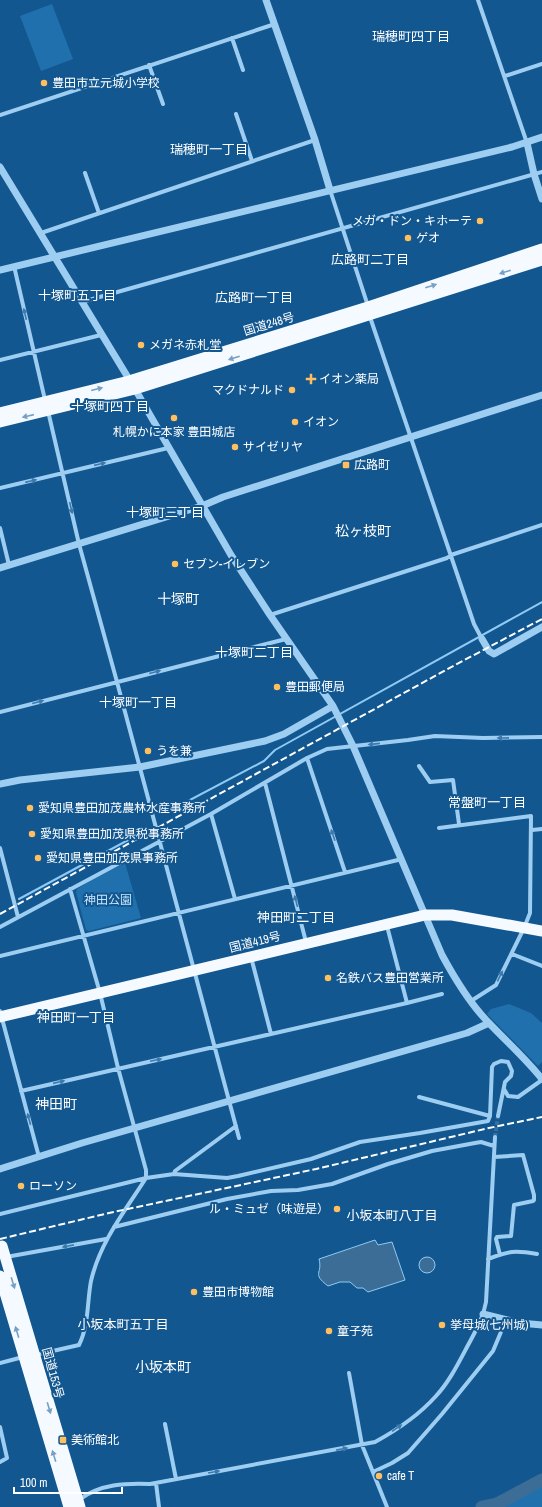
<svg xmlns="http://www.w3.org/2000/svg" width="542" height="1507" viewBox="0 0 542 1507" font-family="'Archivo Narrow','Noto Sans JP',sans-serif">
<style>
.green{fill:#2170ae}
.water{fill:#3b6d96;stroke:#8fcaf5}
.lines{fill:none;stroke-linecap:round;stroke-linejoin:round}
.stream{stroke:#8fcaf5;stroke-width:2}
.river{stroke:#3b6d96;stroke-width:13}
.minor-tunnel{stroke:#3670a1;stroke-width:4;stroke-dasharray:4 2;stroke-linecap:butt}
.minor{stroke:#9ecdf2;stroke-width:4}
.tertiary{stroke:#9ecdf2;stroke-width:7}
.trunk{stroke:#f4faff;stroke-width:11}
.rail{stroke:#fff;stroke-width:2;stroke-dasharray:7 3;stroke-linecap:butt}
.oneway{fill:#78a0c2}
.oneway2{fill:#3c7aad}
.poi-dot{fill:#ffbf5e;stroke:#125790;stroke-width:1.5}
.labels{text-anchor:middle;stroke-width:4;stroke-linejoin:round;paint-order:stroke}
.poi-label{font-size:12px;fill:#fff;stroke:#125790;text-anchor:start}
.street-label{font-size:12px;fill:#fff;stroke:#125790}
.park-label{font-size:12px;fill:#c5e4fd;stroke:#125790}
.neighbourhood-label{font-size:13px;fill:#fff;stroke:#125790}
.quarter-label{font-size:14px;fill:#fff;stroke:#125790}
</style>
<rect width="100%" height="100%" fill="#125790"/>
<!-- green -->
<path class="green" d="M 52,4 L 73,59 L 41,71 L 20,16 Z
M 125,863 L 141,918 L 89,931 L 86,930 L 76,892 L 77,889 L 95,878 Z
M 509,1004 L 531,1013 L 542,1023 L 542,1062 L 538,1066 L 487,1014 L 491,1009 Z
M 542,1482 L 542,1507 L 496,1507 L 497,1507 Z"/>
<!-- water -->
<path class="water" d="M 375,1240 L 378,1245 L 392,1242 L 405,1280 L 368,1292 L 363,1288 L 357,1288 L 350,1282 L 340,1282 L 328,1286 C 311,1273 323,1274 319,1259 Z
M419 1265a8 8 0 1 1 16 0a8 8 0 1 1-16 0Z"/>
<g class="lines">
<!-- stream -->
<path class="stream" d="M 171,810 L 264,761 L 275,750 L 542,602
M 19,899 L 143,832"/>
<!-- river -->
<path class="river" d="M 482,1507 L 497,1504 L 542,1480"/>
<!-- minor-tunnel -->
<path class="minor-tunnel" d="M 495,1137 L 498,1116"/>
<!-- minor -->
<path class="minor" d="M 478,0 L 527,143
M 232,38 L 243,70
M 149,65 L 163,104
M 505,76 L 542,64
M 236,114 L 252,161
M 0,115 L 275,24
M 85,173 L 99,213
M 330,190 L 368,306
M 41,233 L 315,140
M 14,266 L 45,400
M 82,302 L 542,172
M 370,317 L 474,624 L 482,639
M 0,360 L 101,335
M 48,411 L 79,544 L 117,682 L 239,1138
M 0,488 L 168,448
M 0,528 L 9,565
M 270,615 L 447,558 L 451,555 L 542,525
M 0,712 L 286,639
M 307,758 L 345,872
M 419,766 L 430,782 L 453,780 L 459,824
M 265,783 L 306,942
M 211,814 L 235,899
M 439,828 L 531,816 L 530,913 L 524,928 L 496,985 L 471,1001
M 532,830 L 542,829
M 0,848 L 18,917
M 387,926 L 407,1003
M 0,927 L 211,814 L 307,758 L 327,749 L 408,740 L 435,736 L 483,738 L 542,737
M 512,954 L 542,966
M 0,956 L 402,859
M 251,957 L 271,1034
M 0,1011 L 39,1157
M 504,1089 L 508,1096 L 518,1097 L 542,1080
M 21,1091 L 407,1003 L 442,994
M 419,1097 L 490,1116
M 494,1157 L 523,1155 L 534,1195 L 534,1200 L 533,1201 L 514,1205 L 511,1236 L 497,1237 L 496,1239 L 500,1255
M 174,1174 L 175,1171 L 236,1126
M 0,1214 L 146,1178 L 174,1174 L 227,1178 L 238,1176 L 311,1159 L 360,1142 L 420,1133 L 488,1121 L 490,1116 L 492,1067 L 494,1064 L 501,1061 L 508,1062 L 512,1071 L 511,1076 L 505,1082 L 498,1116
M 114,1227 L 227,1199 L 271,1191 L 298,1190 L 332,1184 L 388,1164 L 432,1151 L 475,1143 L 481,1142 L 494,1146
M 6,1257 L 106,1239
M 488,1259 C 510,1251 514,1250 537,1254
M 35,1355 L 79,1345 C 89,1325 87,1302 91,1281 C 100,1242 125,1211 146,1178 L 146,1170 L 118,1068 L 100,993 L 70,889
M 0,1363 L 23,1357
M 349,1373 L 362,1445 L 387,1507
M 165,1424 L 176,1479
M 0,1427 L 7,1458 L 0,1462
M 373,1472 L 392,1463 L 408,1453 L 442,1414 L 493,1351 L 506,1320
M 156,1483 L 159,1507
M 80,1499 C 101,1484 125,1483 150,1484 L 375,1442 C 397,1430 419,1415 436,1396 C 449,1382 458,1364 467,1347 C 475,1332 483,1319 486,1302 L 495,1137"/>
<!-- tertiary -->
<path class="tertiary" d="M 266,0 L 315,140 L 330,190
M 527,143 L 534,174 L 542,199
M 0,167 L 135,389 L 231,555 L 270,615 L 333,706 L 353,746 L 442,955 C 455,979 470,1004 489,1023 C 507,1042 526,1059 542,1079
M 0,270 L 512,147 L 542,137
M 0,568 L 202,506 L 223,497 L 542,395
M 482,639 L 489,651 L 494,654 L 542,627
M 0,784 L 20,780 L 140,767 L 265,741 L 284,734 L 333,706
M 0,1169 L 82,1143 L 467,1033 L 489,1023
M 483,1314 L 520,1323 L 542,1325"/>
<!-- trunk -->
<path class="trunk" d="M 0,413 L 129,381 L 368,307 L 542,249
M 0,422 L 135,389 L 542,260
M 0,1017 L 425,915 L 452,915 L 542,931
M 2,1246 L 80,1507
M 0,1276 L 69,1507"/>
<!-- rail -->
<path class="rail" d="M 0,914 L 455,665 L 542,619
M 0,1239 L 109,1213 L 316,1169 L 489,1128 L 542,1117"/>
</g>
<!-- one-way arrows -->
<defs><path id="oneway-solid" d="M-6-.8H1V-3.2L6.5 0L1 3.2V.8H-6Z"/></defs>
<g class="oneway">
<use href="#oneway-solid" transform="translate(505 272) rotate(163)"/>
<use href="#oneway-solid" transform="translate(431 286) rotate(-18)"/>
<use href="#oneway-solid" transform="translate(234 358) rotate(162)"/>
<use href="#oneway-solid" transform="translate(97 389) rotate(-14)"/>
<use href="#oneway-solid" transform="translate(28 416) rotate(167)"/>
<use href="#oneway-solid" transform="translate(13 1283) rotate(73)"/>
<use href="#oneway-solid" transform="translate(17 1332) rotate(-107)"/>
<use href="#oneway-solid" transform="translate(49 1408) rotate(73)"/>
<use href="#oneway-solid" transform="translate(54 1456) rotate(-107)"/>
</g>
<g class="oneway2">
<use href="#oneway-solid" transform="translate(25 314) rotate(-103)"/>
<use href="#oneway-solid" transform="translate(100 464) rotate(-13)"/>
<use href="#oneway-solid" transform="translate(31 481) rotate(-13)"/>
<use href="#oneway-solid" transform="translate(71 508) rotate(77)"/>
<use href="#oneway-solid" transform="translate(155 672) rotate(-15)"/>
<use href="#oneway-solid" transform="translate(38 702) rotate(-15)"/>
<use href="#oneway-solid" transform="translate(503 738) rotate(179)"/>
<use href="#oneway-solid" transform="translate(374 744) rotate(174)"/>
<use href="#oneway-solid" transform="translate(333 835) rotate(-109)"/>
<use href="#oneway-solid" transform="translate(296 901) rotate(-104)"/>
<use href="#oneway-solid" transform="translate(500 976) rotate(-64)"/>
<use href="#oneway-solid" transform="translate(156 1060) rotate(-12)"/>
<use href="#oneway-solid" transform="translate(59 1082) rotate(-13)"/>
<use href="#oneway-solid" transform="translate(29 1119) rotate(-105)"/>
<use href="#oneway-solid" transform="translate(68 1246) rotate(169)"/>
<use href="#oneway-solid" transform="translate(397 1428) rotate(-35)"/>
<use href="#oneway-solid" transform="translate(342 1449) rotate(-11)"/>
<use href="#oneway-solid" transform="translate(214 1472) rotate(-10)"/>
</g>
<!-- markers -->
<g class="poi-dot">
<circle cx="44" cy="83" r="4"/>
<circle cx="480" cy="221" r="4"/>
<circle cx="408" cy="238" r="4"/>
<circle cx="141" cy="345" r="4"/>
<path d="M309 373h4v4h4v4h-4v4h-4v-4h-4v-4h4z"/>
<circle cx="292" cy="390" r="4"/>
<circle cx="174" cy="418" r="4"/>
<circle cx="295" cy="422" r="4"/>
<circle cx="235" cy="447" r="4"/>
<rect x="342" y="461" width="8" height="8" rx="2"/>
<circle cx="175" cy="564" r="4"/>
<circle cx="277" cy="687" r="4"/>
<circle cx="148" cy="751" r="4"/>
<circle cx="30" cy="808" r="4"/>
<circle cx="32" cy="834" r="4"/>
<circle cx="38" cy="858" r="4"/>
<circle cx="328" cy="978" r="4"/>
<circle cx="21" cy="1186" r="4"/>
<circle cx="337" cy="1209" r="4"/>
<circle cx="194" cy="1292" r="4"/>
<circle cx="442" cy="1325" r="4"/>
<circle cx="329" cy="1331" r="4"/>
<rect x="59" y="1436" width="8" height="8" rx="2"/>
<circle cx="379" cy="1476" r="4"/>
</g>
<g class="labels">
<!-- poi labels -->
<g class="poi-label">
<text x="52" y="87">豊田市立元城小学校</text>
<text x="472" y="225" text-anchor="end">メガ・ドン・キホーテ</text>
<text x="416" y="242">ゲオ</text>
<text x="149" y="349">メガネ赤札堂</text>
<text x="319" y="383">イオン薬局</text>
<text x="284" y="394" text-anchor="end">マクドナルド</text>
<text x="303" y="426">イオン</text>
<text x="174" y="436" text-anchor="middle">札幌かに本家 豊田城店</text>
<text x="243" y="451">サイゼリヤ</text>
<text x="354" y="469">広路町</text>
<text x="183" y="568">セブン-イレブン</text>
<text x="285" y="691">豊田郵便局</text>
<text x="156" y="755">うを兼</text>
<text x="38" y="812">愛知県豊田加茂農林水産事務所</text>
<text x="40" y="838">愛知県豊田加茂県税事務所</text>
<text x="46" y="862">愛知県豊田加茂県事務所</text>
<text x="336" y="982">名鉄バス豊田営業所</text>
<text x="29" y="1190">ローソン</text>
<text x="329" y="1213" text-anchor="end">ル・ミュゼ（味遊是）</text>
<text x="202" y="1296">豊田市博物館</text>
<text x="450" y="1329">挙母城(七州城)</text>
<text x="337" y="1335">童子苑</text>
<text x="71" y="1444">美術館北</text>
<text x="387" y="1480">cafe T</text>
</g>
<!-- street labels -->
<g class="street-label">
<text transform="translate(269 324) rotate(-17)" y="4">国道248号</text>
<text transform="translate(255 942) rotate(-14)" y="4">国道419号</text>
<text transform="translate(53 1373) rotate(75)" y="4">国道153号</text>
</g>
<!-- park labels -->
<g class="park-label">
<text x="108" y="904">神田公園</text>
</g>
<!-- neighbourhood labels -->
<g class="neighbourhood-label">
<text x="411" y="41">瑞穂町四丁目</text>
<text x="209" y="154">瑞穂町一丁目</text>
<text x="370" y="264">広路町二丁目</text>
<text x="77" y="300">十塚町五丁目</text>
<text x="254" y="302">広路町一丁目</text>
<text x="110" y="411">十塚町四丁目</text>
<text x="165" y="517">十塚町三丁目</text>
<text x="254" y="657">十塚町二丁目</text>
<text x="138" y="707">十塚町一丁目</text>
<text x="487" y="807">常盤町一丁目</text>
<text x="296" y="922">神田町二丁目</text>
<text x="76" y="1022">神田町一丁目</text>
<text x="392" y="1220">小坂本町八丁目</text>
<text x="123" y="1329">小坂本町五丁目</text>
</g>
<!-- quarter labels -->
<g class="quarter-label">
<text x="363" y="536">松ヶ枝町</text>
<text x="178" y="604">十塚町</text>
<text x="56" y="1109">神田町</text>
<text x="163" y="1372">小坂本町</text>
</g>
</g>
<!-- scale -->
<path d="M14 1487v6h108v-6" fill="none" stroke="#ffffff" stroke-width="2"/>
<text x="20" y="1487" font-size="12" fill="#ffffff" stroke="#125790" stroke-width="3" paint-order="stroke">100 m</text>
</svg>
